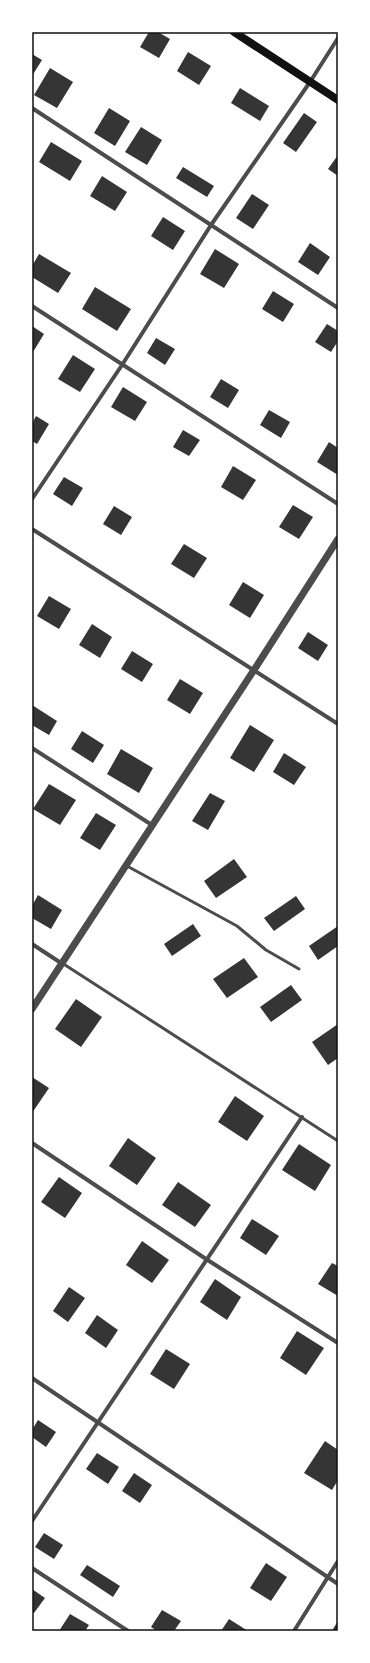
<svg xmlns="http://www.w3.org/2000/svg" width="370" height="1663" viewBox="0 0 370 1663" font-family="'PT Sans',sans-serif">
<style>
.building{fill:#353535}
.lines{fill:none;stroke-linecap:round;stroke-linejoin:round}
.service{stroke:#4c4c4c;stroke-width:3}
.minor{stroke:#4c4c4c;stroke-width:4}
.tertiary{stroke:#4c4c4c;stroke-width:7}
.secondary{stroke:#111;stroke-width:8}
.neatline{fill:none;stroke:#111;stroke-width:1.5}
</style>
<rect width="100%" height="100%" fill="#fff"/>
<!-- building -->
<path class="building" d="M 149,32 L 158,32 L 170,39 L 159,58 L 140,47 Z
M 188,52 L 211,66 L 199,85 L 177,71 Z
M 32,54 L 42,60 L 32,76 Z
M 50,68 L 73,82 L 57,108 L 34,95 Z
M 240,88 L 269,106 L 260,121 L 231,103 Z
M 109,108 L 130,121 L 115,146 L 94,133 Z
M 304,113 L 317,122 L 296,152 L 283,143 Z
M 141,127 L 162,140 L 147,165 L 125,152 Z
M 51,142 L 82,161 L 70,181 L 39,162 Z
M 338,155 L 338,176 L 328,169 Z
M 183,167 L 214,186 L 207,197 L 176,178 Z
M 102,176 L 127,192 L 115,211 L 90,196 Z
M 252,194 L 269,205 L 253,229 L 236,218 Z
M 163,217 L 185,231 L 173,250 L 151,236 Z
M 310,243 L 330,257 L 318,275 L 298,262 Z
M 215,249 L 239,264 L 224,288 L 200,274 Z
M 39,254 L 71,273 L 58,293 L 32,277 L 32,266 Z
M 95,287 L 131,309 L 117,331 L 82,309 Z
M 273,291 L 294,304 L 283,322 L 262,309 Z
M 327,324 L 338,331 L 338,341 L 331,352 L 315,342 Z
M 32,326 L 44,334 L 33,352 L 32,351 Z
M 156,338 L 175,349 L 165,365 L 147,353 Z
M 73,355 L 95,369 L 80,392 L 58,379 Z
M 221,379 L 239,390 L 228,408 L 210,397 Z
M 123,387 L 147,402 L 135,421 L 111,407 Z
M 269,410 L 290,422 L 281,438 L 260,425 Z
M 36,416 L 49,424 L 37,444 L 32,441 L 32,424 Z
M 183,430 L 200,440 L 189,456 L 173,447 Z
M 329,442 L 338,448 L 338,475 L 317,462 Z
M 233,466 L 256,480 L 243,500 L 221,487 Z
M 64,477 L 83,488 L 72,506 L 53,494 Z
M 293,505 L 313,517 L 299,539 L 279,527 Z
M 114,506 L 132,517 L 121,535 L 103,524 Z
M 184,544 L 207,558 L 194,578 L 171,564 Z
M 243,582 L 264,595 L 250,618 L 229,605 Z
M 49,596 L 71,609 L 59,629 L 37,616 Z
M 92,624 L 112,637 L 100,658 L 79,645 Z
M 308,632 L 328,645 L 318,661 L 298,648 Z
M 132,651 L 153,664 L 142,682 L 121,669 Z
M 180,679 L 203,693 L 190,714 L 167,700 Z
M 32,705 L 57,721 L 49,735 L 32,725 Z
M 250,725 L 274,740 L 254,772 L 230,758 Z
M 82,731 L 104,745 L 93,763 L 71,749 Z
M 121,749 L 153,768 L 139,793 L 107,774 Z
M 284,753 L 306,767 L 294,785 L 273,772 Z
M 49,784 L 76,800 L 60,825 L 33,809 Z
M 210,793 L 225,801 L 208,830 L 192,821 Z
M 96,813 L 116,825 L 100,850 L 80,838 Z
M 234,859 L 247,877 L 216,898 L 204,881 Z
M 38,895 L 62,910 L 51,929 L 32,918 L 32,906 Z
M 296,896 L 305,909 L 274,931 L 264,918 Z
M 193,924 L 201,936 L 172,956 L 164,944 Z
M 338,926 L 338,946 L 318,960 L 309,946 Z
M 244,958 L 258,977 L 227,998 L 213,979 Z
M 291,985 L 302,1000 L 271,1022 L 260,1007 Z
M 76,999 L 102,1017 L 81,1047 L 55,1029 Z
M 338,1024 L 338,1058 L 328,1065 L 312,1042 Z
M 32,1077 L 49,1088 L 32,1113 Z
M 235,1096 L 264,1116 L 247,1141 L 218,1122 Z
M 128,1138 L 156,1158 L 137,1185 L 109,1166 Z
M 299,1144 L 331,1165 L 315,1191 L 282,1170 Z
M 59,1177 L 82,1193 L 65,1218 L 41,1202 Z
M 178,1182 L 211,1205 L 195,1227 L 162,1205 Z
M 252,1219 L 279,1236 L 266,1255 L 240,1238 Z
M 142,1241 L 169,1260 L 152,1283 L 126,1265 Z
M 332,1263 L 338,1266 L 338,1296 L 318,1284 Z
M 215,1279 L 241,1297 L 227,1320 L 200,1302 Z
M 69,1287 L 85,1298 L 68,1322 L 53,1311 Z
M 97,1315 L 118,1330 L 106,1348 L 85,1333 Z
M 297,1331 L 324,1348 L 306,1375 L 280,1358 Z
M 166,1349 L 190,1364 L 174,1389 L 150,1374 Z
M 38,1420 L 56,1432 L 46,1447 L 32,1437 L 32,1430 Z
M 325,1441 L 338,1450 L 338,1480 L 332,1490 L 304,1473 Z
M 97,1453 L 119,1467 L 108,1484 L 86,1469 Z
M 134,1473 L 152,1485 L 140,1503 L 122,1491 Z
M 44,1533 L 63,1545 L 54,1559 L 35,1547 Z
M 266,1563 L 287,1577 L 271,1601 L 250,1588 Z
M 87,1565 L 120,1586 L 113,1597 L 80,1575 Z
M 32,1589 L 45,1598 L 34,1613 L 32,1612 Z
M 162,1610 L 181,1621 L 174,1631 L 157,1631 L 151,1627 Z
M 70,1614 L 89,1625 L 85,1631 L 59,1631 Z
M 229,1619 L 248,1631 L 221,1631 Z
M 338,1621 L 338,1631 L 335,1631 L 333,1629 Z"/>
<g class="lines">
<!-- service -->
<path class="service" d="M 127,866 L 237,926 L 266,950 L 299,969
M 62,963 L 338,1141"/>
<!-- minor -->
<path class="minor" d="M 32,108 L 338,308
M 32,306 L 338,504
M 32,499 L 122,365 L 211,225 L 310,82 L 338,38
M 32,529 L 338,724
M 32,748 L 152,825
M 32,944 L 61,963
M 32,1143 L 206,1259 L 338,1343
M 32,1378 L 338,1584
M 32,1521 L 302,1117
M 32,1568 L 128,1631
M 294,1631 L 338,1561"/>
<!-- tertiary -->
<path class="tertiary" d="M 32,1009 L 254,670 L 338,539"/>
<!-- secondary -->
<path class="secondary" d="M 234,32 L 338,100"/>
</g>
<!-- border -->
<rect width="370" height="1663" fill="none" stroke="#ffffff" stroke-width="66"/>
<rect x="33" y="33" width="304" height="1597" class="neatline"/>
</svg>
